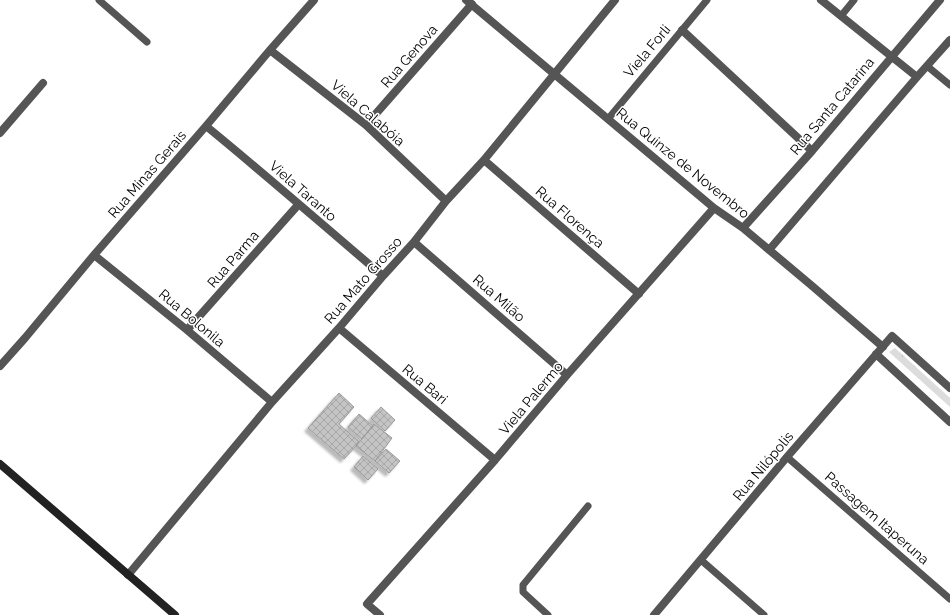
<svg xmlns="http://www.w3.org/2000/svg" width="950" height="615" viewBox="0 0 950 615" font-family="Raleway,sans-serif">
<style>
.grass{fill:url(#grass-tufts)}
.building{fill:url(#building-cross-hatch);stroke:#999;filter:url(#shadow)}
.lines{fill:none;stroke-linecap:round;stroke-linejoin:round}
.lane{stroke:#555;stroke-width:7}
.street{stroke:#555;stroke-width:8}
.secondary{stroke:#222;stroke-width:8}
.labels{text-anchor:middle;stroke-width:3;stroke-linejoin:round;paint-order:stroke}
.street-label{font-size:14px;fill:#000;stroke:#fff}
</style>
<defs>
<pattern id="grass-tufts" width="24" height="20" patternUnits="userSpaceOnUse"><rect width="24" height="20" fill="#dcdcdc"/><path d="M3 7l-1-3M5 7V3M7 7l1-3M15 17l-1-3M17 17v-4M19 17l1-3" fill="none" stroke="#bbb"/></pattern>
<pattern id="building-cross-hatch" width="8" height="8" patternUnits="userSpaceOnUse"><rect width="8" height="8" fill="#c4c4c4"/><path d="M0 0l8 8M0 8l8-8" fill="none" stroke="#a7a7a7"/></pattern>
<filter id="shadow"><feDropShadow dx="-3.5" dy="3.5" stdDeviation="1" flood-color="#0004"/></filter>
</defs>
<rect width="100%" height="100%" fill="#fff"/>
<!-- grass -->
<path class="grass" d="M 895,348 L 950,398 L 950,407 L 889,352 Z"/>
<!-- building -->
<path class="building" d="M 339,393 L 354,407 L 339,424 L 359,442 L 356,446 L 344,459 L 308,428 Z
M 381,407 L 395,420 L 385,431 L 371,418 Z
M 359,414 L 373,426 L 362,439 L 348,427 Z
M 374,424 L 392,438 L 375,461 L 356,446 Z
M 386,449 L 400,461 L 389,473 L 375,461 Z
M 363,456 L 378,469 L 368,480 L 354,467 Z"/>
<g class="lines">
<!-- lane -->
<path class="lane" d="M 99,0 L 147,42
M 841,16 L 854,0
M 927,66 L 950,85
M 608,119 L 707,0
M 787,457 L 950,599
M 701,560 L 764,615
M 548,615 L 523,592 L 523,585 L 588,506"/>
<!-- street -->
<path class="street" d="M 466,0 L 714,208 L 743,228 L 811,285 L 883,347
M 821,0 L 917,77
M 682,30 L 812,151
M 270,50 L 366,125 L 446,201
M 366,125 L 472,4
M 206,126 C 266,175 324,226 383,276
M 0,133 L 43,83
M 484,160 L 639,294
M 743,228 L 812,151 L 940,0
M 414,242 L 567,375
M 769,250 L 917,77 L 950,40
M 94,255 L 187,330 L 272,402
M 339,328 L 495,460
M 187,330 L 298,205
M 876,354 L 950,422
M 0,366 L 25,338 L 94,255 L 206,126 L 270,50 L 314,0
M 128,575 L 272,402 L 339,328 L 383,276 L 414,242 L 446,201 L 484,160 L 615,0
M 380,615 L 367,604 L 495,460 L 567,375 L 714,208
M 654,615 L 787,457 L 892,336 L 950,388"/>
<!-- secondary -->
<path class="secondary" d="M 0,464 L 175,615"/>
</g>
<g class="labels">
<!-- street labels -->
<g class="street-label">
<text transform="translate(647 51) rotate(-50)" y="5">Viela Forli</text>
<text transform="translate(409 56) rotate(-49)" y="5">Rua Genova</text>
<text transform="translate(832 106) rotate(-50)" y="5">Rua Santa Catarina</text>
<text transform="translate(368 113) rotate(41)" y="5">Viela Calabóia</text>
<text transform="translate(683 163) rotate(39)" y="5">Rua Quinze de Novembro</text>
<text transform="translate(147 174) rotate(-49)" y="5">Rua Minas Gerais</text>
<text transform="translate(303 191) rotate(41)" y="5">Viela Taranto</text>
<text transform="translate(570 217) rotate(41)" y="5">Rua Florença</text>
<text transform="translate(233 259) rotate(-49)" y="5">Rua Parma</text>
<text transform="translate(363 280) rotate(-49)" y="5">Rua Mato Grosso</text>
<text transform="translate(499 298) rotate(41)" y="5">Rua Milão</text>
<text transform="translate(192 318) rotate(40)" y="5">Rua Bolonila</text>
<text transform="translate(425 384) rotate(40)" y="5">Rua Bari</text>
<text transform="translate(531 398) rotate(-50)" y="5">Viela Palermo</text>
<text transform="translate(763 466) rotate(-50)" y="5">Rua Nilópolis</text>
<text transform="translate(877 518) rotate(41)" y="5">Passagem Itaperuna</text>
</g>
</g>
</svg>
